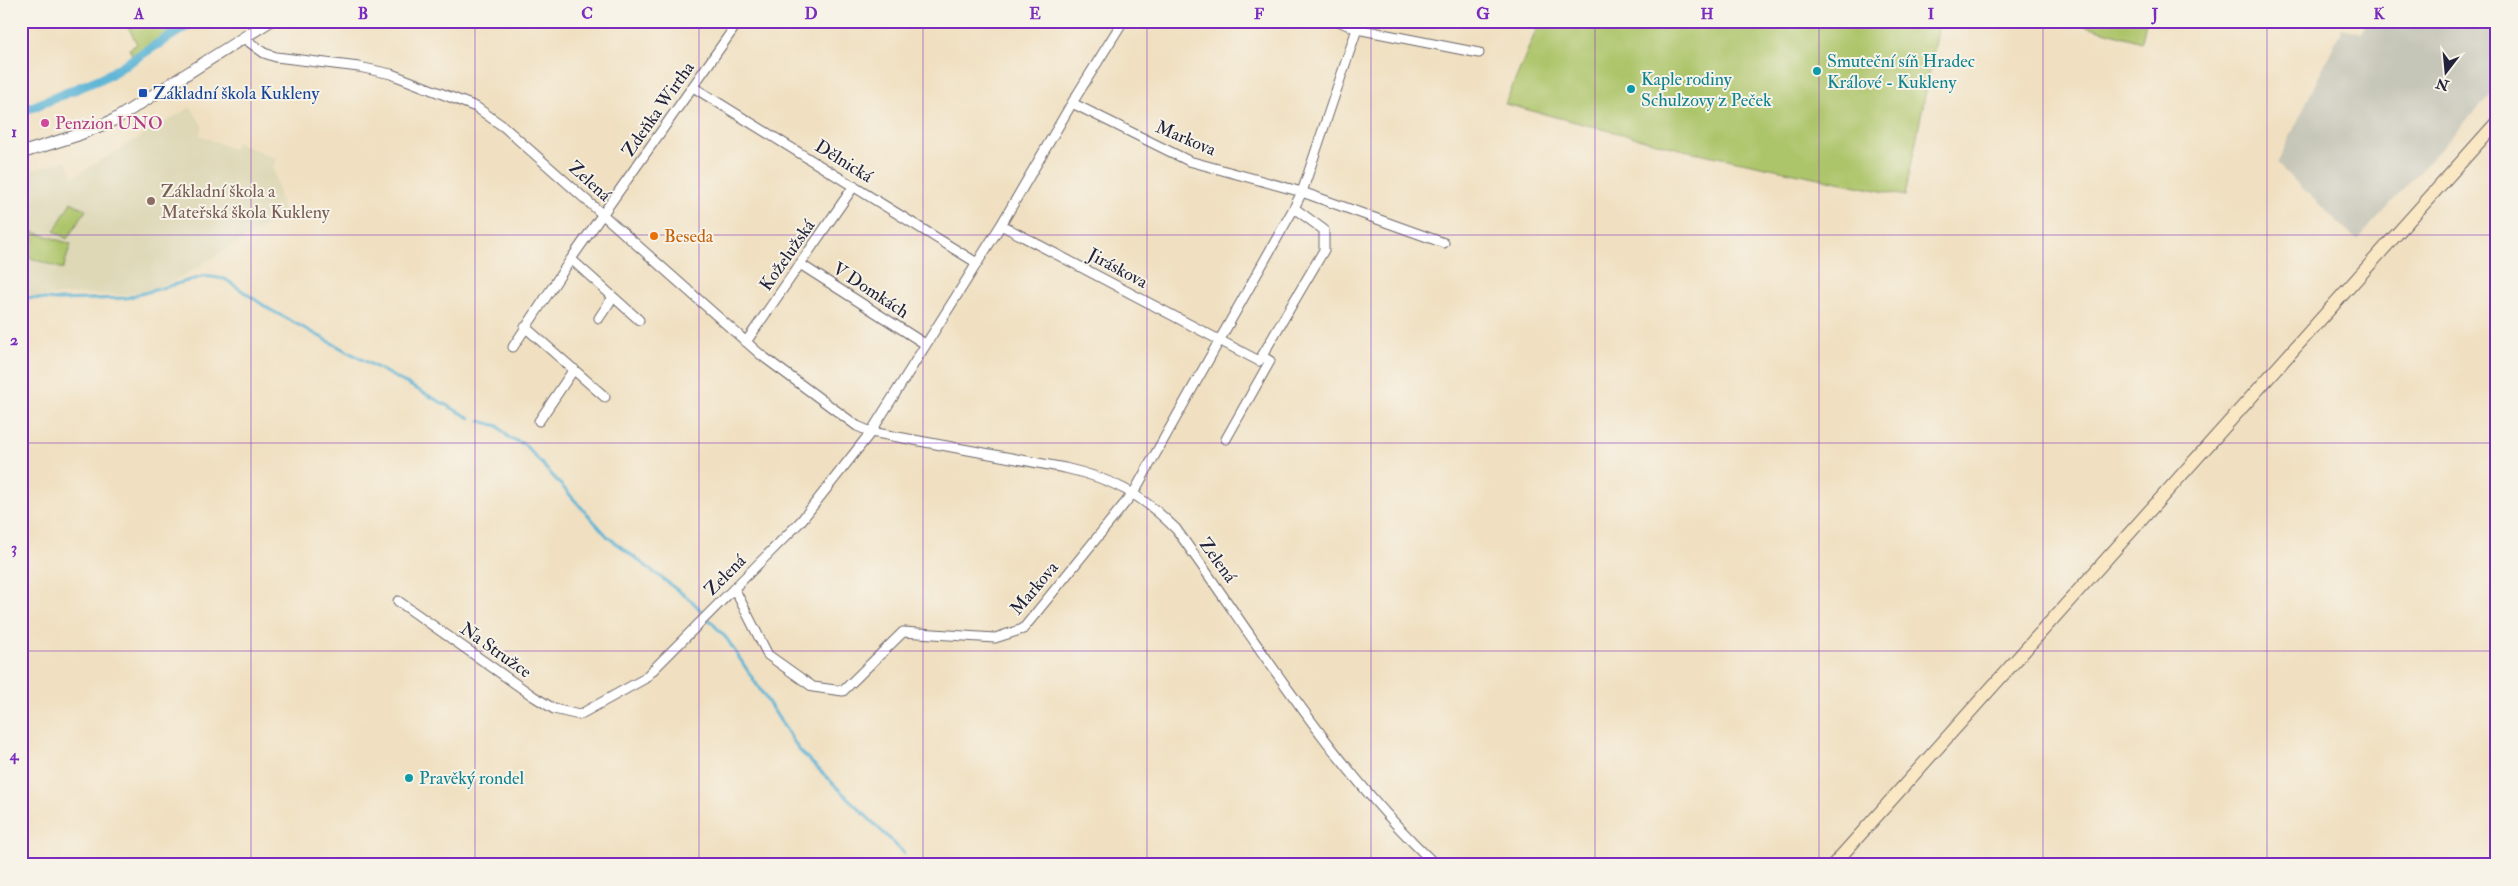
<svg xmlns="http://www.w3.org/2000/svg" width="2518" height="886" viewBox="0 0 2518 886" font-family="'IM FELL Double Pica',serif">
<style>
.built{fill:#ded8b7}
.industrial{fill:#c5c5b8}
.green{fill:#adc56a;stroke:#687452}
.lines{fill:none;stroke-linecap:round;stroke-linejoin:round}
.stream{stroke:#57b2d5;stroke-width:3}
.canal{stroke:#57b2d5;stroke-width:10}
.minor-casing{stroke:#6a646a;stroke-width:11}
.tertiary-casing{stroke:#6a646a;stroke-width:13}
.secondary-casing{stroke:#6a646a;stroke-width:14}
.minor{stroke:#fff;stroke-width:9}
.tertiary{stroke:#fff;stroke-width:11}
.secondary{stroke:#fae7c3;stroke-width:12}
.grid{fill:none;stroke:#7b2cbf;stroke-width:1;stroke-opacity:0.55}
.culture-dot{fill:#0f9aa8;stroke:#f7f3e8;stroke-width:2}
.transit-dot{fill:#1a4fb4;stroke:#f7f3e8;stroke-width:2}
.hotel-dot{fill:#d1479c;stroke:#f7f3e8;stroke-width:2}
.education-dot{fill:#8d6e63;stroke:#f7f3e8;stroke-width:2}
.food-dot{fill:#e8710a;stroke:#f7f3e8;stroke-width:2}
.labels{text-anchor:middle;stroke-width:4;stroke-linejoin:round;paint-order:stroke}
.culture-label{font-size:18px;fill:#0d838f;stroke:#f7f3e8;text-anchor:start}
.transit-label{font-size:18px;fill:#164399;stroke:#f7f3e8;text-anchor:start}
.street-label{font-size:18px;fill:#22223b;stroke:#f7f3e8}
.hotel-label{font-size:18px;fill:#b23c85;stroke:#f7f3e8;text-anchor:start}
.education-label{font-size:18px;fill:#785e54;stroke:#f7f3e8;text-anchor:start}
.food-label{font-size:18px;fill:#c56008;stroke:#f7f3e8;text-anchor:start}
.neatline{fill:none;stroke:#7b2cbf;stroke-width:2}
.grid-label{font-size:16px;text-anchor:middle;font-weight:bold;fill:#7b2cbf}
</style>
<rect width="100%" height="100%" fill="#f7f3e8"/>
<filter id="ink" filterUnits="userSpaceOnUse"><feTurbulence type="fractalNoise" baseFrequency=".02" numOctaves="2"/><feDisplacementMap in="SourceGraphic" scale="10" xChannelSelector="R" yChannelSelector="G"/><feConvolveMatrix kernelMatrix="1 2 1 2 8 2 1 2 1" color-interpolation-filters="sRGB"/></filter>
<filter id="wash" filterUnits="userSpaceOnUse"><feTurbulence type="fractalNoise" baseFrequency=".0096" numOctaves="4" result="noise"/><feDisplacementMap in="SourceGraphic" scale="20" xChannelSelector="R" yChannelSelector="G"/><feGaussianBlur stdDeviation="1.12" result="paint"/><feColorMatrix in="noise" values="0 0 0 0 0 0 0 0 0 0 0 0 0 0 0 0 0 1.4 0 .05"/><feComposite in="paint" operator="in"/></filter>
<g filter="url(#wash)">
<rect width="100%" height="100%" fill="#f0e0c1"/>
<!-- built -->
<path class="built" d="M 191,107 L 203,127 L 199,135 L 233,149 L 236,142 L 277,159 L 273,167 L 284,215 L 178,279 L 154,289 L 121,295 L 85,294 L 35,296 L 21,291 L 21,187 L 27,172 L 66,160 L 73,177 Z"/>
<!-- industrial -->
<path class="industrial" d="M 2366,21 L 2497,21 L 2497,87 L 2357,240 L 2277,164 L 2342,28 L 2362,33 Z"/>
<!-- green -->
<path class="green" d="M 125,21 L 194,21 L 134,59 L 129,49 L 137,44 Z
M 1540,21 L 1940,21 L 1905,196 L 1684,150 L 1505,104 Z
M 2069,21 L 2146,21 L 2142,42 Z
M 71,202 L 86,210 L 67,239 L 54,231 Z
M 21,228 L 71,244 L 63,269 L 21,255 Z"/>
<g class="lines">
<!-- stream -->
<path class="stream" d="M 21,297 L 58,300 L 126,298 L 205,276 L 225,279 L 269,309 L 470,418
M 480,421 L 498,426 L 509,438 L 524,444 L 608,537 L 693,602 L 727,639 L 800,751 L 904,853"/>
<!-- canal -->
<path class="canal" d="M 21,110 L 33,107 L 107,76 L 194,21"/>
</g>
</g>
<g filter="url(#ink)">
<g class="lines">
<defs>
<path id="minor" d="M 1357,29 L 1479,53
M 245,39 L 264,53 L 276,57 L 359,67 L 391,74 L 476,107 L 504,127 L 761,355 L 857,426 L 871,432 L 1065,468 C 1113,479 1141,494 1176,529 C 1257,642 1334,769 1436,865
M 693,87 L 977,263
M 1072,103 L 1123,21
M 1001,225 L 1259,361 L 1324,250 L 1324,230 L 1294,208
M 571,259 L 639,320
M 800,264 L 925,344
M 599,318 L 613,297
M 525,327 L 605,397
M 746,342 L 854,186
M 513,347 L 571,259 L 739,21
M 539,421 L 574,369
M 1226,439 L 1270,361 L 1262,356
M 735,590 L 768,655 L 813,687 L 843,691 L 903,632 L 995,638 L 1023,629 L 1134,492 L 1294,208 L 1302,192 L 1357,29 L 1338,21
M 398,601 L 533,696 L 554,709 L 579,715 L 644,679 L 801,521 L 871,432 L 1001,225 L 1072,103 L 1189,161 L 1302,192 L 1444,243"/>
<path id="tertiary" d="M 21,153 L 78,135 L 114,120 L 270,21"/>
<path id="secondary" d="M 1833,865 L 2497,122"/>
</defs>
<!-- minor casing -->
<use href="#minor" class="minor-casing"/>
<!-- tertiary casing -->
<use href="#tertiary" class="tertiary-casing"/>
<!-- secondary casing -->
<use href="#secondary" class="secondary-casing"/>
<!-- minor -->
<use href="#minor" class="minor"/>
<!-- tertiary -->
<use href="#tertiary" class="tertiary"/>
<!-- secondary -->
<use href="#secondary" class="secondary"/>
</g>
</g>
<!-- grid -->
<path class="grid" d="M 251,21 L 251,865M 475,21 L 475,865M 699,21 L 699,865M 923,21 L 923,865M 1147,21 L 1147,865M 1371,21 L 1371,865M 1595,21 L 1595,865M 1819,21 L 1819,865M 2043,21 L 2043,865M 2267,21 L 2267,865M 21,235 L 2497,235M 21,443 L 2497,443M 21,651 L 2497,651"/>
<!-- markers -->
<g class="culture-dot">
<circle cx="1817" cy="71" r="5"/>
<circle cx="1631" cy="89" r="5"/>
<circle cx="409" cy="778" r="5"/>
</g>
<rect class="transit-dot" x="138" y="88" width="10" height="10" rx="2.5"/>
<circle class="hotel-dot" cx="45" cy="123" r="5"/>
<circle class="education-dot" cx="151" cy="201" r="5"/>
<circle class="food-dot" cx="654" cy="236" r="5"/>
<g class="labels">
<!-- culture labels -->
<g class="culture-label">
<text x="1827" y="67">Smuteční síň Hradec<tspan x="1827" dy="21">Králové - Kukleny</tspan></text>
<text x="1641" y="85">Kaple rodiny<tspan x="1641" dy="21">Schulzovy z Peček</tspan></text>
<text x="419" y="784">Pravěký rondel</text>
</g>
<!-- transit labels -->
<g class="transit-label">
<text x="153" y="99">Základní škola Kukleny</text>
</g>
<!-- street labels -->
<g class="street-label">
<text transform="translate(658 109) rotate(-55)" y="6">Zdeňka Wirtha</text>
<text transform="translate(1186 138) rotate(23)" y="6">Markova</text>
<text transform="translate(844 161) rotate(32)" y="6">Dělnická</text>
<text transform="translate(590 181) rotate(42)" y="6">Zelená</text>
<text transform="translate(787 255) rotate(-55)" y="6">Koželužská</text>
<text transform="translate(1118 268) rotate(28)" y="6">Jiráskova</text>
<text transform="translate(871 290) rotate(33)" y="6">V Domkách</text>
<text transform="translate(1218 560) rotate(54)" y="6">Zelená</text>
<text transform="translate(725 575) rotate(-45)" y="6">Zelená</text>
<text transform="translate(1034 588) rotate(-50)" y="6">Markova</text>
<text transform="translate(496 650) rotate(35)" y="6">Na Stružce</text>
</g>
<!-- hotel labels -->
<g class="hotel-label">
<text x="55" y="129">Penzion UNO</text>
</g>
<!-- education labels -->
<g class="education-label">
<text x="161" y="197">Základní škola a<tspan x="161" dy="21">Mateřská škola Kukleny</tspan></text>
</g>
<!-- food labels -->
<g class="food-label">
<text x="664" y="242">Beseda</text>
</g>
</g>
<!-- margin -->
<rect width="2518" height="886" fill="none" stroke="#f7f3e8" stroke-width="55"/>
<!-- north arrow -->
<g transform="translate(2446 72) rotate(196)" stroke="#f7f3e8" stroke-width="4" paint-order="stroke">
<path d="M0-4L9 19L0 12L-9 19Z" fill="#22223b"/>
<text y="-8" font-size="14" font-weight="bold" text-anchor="middle" fill="#22223b">N</text>
</g>
<rect x="28" y="28" width="2462" height="830" class="neatline"/>
<g class="grid-label">
<text x="139" y="19">A</text>
<text x="363" y="19">B</text>
<text x="587" y="19">C</text>
<text x="811" y="19">D</text>
<text x="1035" y="19">E</text>
<text x="1259" y="19">F</text>
<text x="1483" y="19">G</text>
<text x="1707" y="19">H</text>
<text x="1931" y="19">I</text>
<text x="2155" y="19">J</text>
<text x="2379" y="19">K</text>
<text x="14" y="137">1</text>
<text x="14" y="345">2</text>
<text x="14" y="553">3</text>
<text x="14" y="760">4</text>
</g>
</svg>
